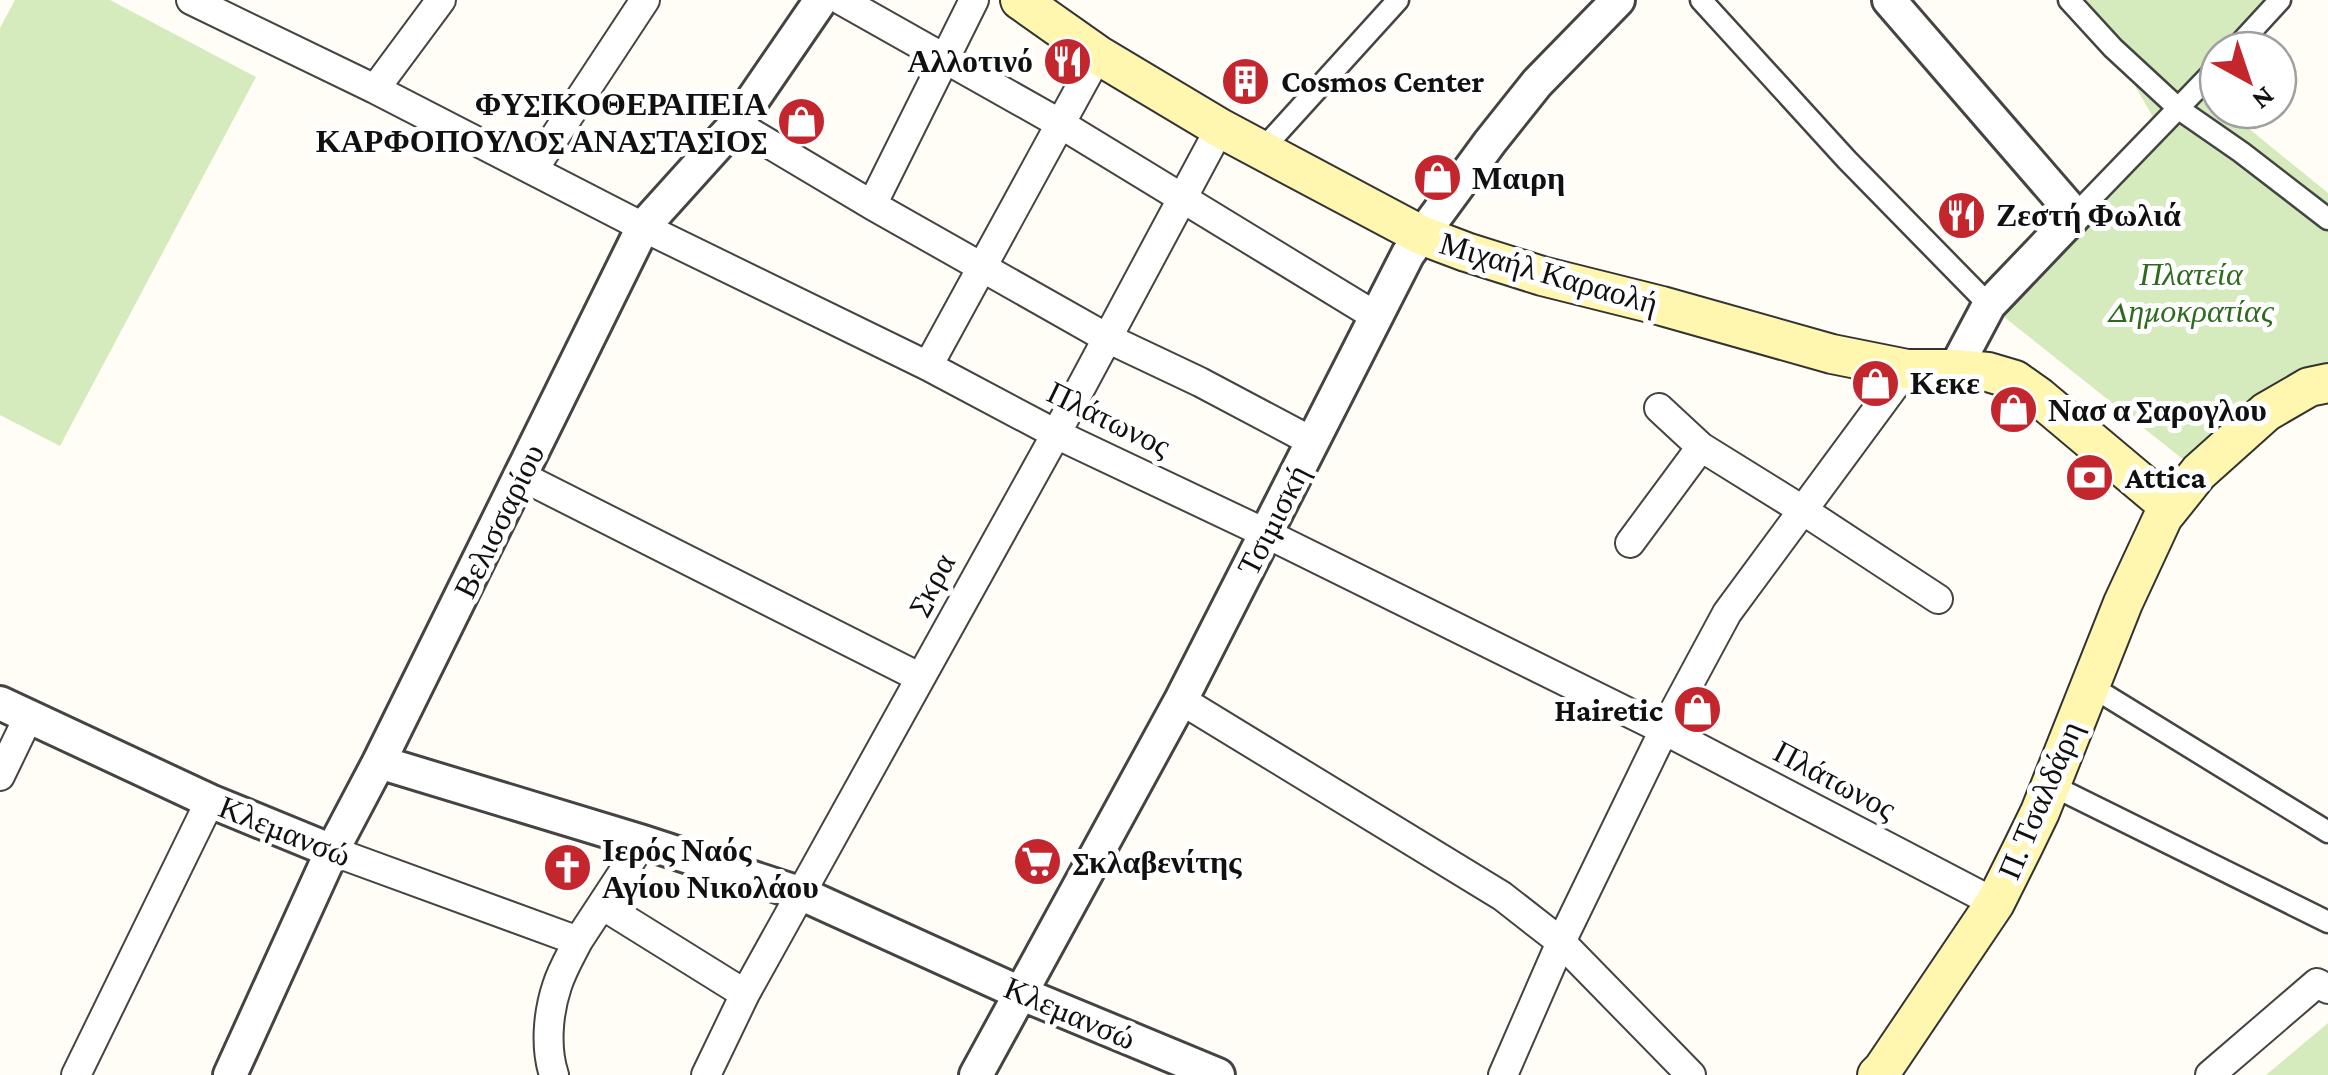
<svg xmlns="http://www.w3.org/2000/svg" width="2328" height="1075" viewBox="0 0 2328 1075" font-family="'Crimson Pro',serif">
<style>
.green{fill:#d5ebbd}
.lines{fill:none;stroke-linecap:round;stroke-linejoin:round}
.pedestrian-casing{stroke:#444;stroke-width:25}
.minor-casing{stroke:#444;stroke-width:32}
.tertiary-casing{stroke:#444;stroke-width:38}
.secondary-casing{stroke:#333;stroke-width:42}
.pedestrian{stroke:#fff;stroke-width:20}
.minor{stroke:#fff;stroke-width:28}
.tertiary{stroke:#fff;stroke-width:32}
.secondary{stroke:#fff6b0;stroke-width:38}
.labels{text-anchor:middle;stroke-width:10;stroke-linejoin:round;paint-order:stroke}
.poi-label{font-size:32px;font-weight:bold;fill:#111;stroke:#fff;text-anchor:start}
.street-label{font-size:32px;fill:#111;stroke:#fff}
.park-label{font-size:32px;font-style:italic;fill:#2f6b1f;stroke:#fff}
</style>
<rect width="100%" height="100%" fill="#fffdf5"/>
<!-- green -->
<path class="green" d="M 15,0 L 110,0 L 256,77 L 60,446 L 0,415 L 0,28 Z
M 2074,0 L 2280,0 L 2234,50 L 2218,50 L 2218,67 L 2199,88 L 2218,104 L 2218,110 L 2226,110 L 2328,193 L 2328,386 L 2199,472 L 1989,305 L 2160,129 L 2113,48 Z
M 2328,1023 L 2328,1075 L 2266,1075 Z"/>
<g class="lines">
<defs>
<path id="pedestrian" d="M 1701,0 L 1847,160 L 1989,305
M 2069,0 L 2113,48 L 2179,109 L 2241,152 L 2328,219
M 2234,50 L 2280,0
M 1261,151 L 1398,0
M 2075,215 L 2218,67
M 2089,685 L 2328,832
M 2051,785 L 2328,922"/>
<path id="minor" d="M 191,0 L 375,89 L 643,227 L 928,366 L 1056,434 L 1265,533 L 1664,730 L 1995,903
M 841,0 L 1059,123 L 1377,317
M 375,89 L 441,0
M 736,124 L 872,205 L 1107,338 L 1200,382 L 1313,442
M 533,170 L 645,0
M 872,205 L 974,0
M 928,366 L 1098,55
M 1659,408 L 1701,447 L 1804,511 L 1938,599
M 521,476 L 919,677
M 1630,543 L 1701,447
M 1181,700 L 1502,896 L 1561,942 L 1691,1075
M 0,776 L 28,718
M 332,851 L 578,941 L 643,842
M 602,905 L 745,994
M 76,1075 L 210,801
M 554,1075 C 545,1048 548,1013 557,986 C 562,970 571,955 578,941
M 706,1075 L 745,994 L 1056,434 L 1220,128
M 1503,1075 L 1561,942 L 1664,730 L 1727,613 L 1907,369
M 2210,1075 L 2317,983 L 2328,989"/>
<path id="tertiary" d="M 1889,0 L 2075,215 L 1989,305 L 1955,369
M 0,703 L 210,801 L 332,851
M 379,762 L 643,842 L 802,894 L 1020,993 L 1218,1075
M 230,1075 L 332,851 L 379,762 L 643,227 L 736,124 L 821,0
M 976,1075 L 1181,700 L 1408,254 L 1490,142 L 1537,83 L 1618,0"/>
<path id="secondary" d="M 1020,0 L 1098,55 L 1220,128 L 1421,235 L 1466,252 L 1542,276 L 1662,306 L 1832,354 L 1907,369 L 1955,369 L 1988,372 L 2015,380 L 2039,397 L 2170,507
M 1877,1075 L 1883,1069 L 1995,903 L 2023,847 L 2040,812 L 2123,603 L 2163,517 L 2199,472 L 2266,412 L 2309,387 L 2328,383"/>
</defs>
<!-- pedestrian casing -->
<use href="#pedestrian" class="pedestrian-casing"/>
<!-- minor casing -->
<use href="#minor" class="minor-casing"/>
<!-- tertiary casing -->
<use href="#tertiary" class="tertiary-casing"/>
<!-- secondary casing -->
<use href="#secondary" class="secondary-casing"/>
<!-- pedestrian -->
<use href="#pedestrian" class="pedestrian"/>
<!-- minor -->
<use href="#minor" class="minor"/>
<!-- tertiary -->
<use href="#tertiary" class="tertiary"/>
<!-- secondary -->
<use href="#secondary" class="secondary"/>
</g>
<!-- icons -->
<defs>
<symbol id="restaurant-disc" viewBox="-11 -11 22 22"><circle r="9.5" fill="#c4262e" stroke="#fff"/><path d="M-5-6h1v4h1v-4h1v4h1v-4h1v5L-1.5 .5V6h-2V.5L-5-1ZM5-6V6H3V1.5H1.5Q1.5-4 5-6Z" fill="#fff"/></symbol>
<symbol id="building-disc" viewBox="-11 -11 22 22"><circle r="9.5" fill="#c4262e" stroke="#fff"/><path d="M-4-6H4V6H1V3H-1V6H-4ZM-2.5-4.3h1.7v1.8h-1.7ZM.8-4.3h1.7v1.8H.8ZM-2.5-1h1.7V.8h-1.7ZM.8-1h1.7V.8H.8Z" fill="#fff"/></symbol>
<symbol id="shop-disc" viewBox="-11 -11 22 22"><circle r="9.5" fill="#c4262e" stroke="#fff"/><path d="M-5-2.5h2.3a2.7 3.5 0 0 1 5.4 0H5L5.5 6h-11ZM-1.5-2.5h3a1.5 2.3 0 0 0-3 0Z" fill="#fff"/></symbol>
<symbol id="bank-disc" viewBox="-11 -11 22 22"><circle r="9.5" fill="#c4262e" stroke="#fff"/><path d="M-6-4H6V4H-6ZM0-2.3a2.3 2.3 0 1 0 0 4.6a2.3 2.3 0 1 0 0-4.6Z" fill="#fff"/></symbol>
<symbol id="supermarket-disc" viewBox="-11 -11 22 22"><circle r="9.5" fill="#c4262e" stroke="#fff"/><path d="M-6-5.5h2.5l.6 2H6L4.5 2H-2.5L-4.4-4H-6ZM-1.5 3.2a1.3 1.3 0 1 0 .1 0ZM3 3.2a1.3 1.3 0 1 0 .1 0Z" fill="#fff"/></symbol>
<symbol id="church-disc" viewBox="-11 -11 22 22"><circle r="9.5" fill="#c4262e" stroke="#fff"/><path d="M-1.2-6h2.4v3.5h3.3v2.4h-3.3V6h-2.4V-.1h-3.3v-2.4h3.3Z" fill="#fff"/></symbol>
</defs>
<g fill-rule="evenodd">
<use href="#restaurant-disc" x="1040" y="34" width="55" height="55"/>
<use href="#building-disc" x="1218" y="54" width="55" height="55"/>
<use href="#shop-disc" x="774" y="94" width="55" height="55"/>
<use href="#shop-disc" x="1410" y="150" width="55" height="55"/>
<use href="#restaurant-disc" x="1934" y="188" width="55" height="55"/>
<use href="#shop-disc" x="1848" y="356" width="55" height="55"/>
<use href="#shop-disc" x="1986" y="382" width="55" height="55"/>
<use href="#bank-disc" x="2062" y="450" width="55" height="55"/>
<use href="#shop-disc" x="1670" y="682" width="55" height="55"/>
<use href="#supermarket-disc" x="1010" y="834" width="55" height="55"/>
<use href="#church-disc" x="540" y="840" width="55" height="55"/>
</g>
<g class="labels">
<!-- poi labels -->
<g class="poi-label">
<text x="1033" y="72" text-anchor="end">Αλλοτινό</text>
<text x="1281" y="92">Cosmos Center</text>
<text x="767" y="115" text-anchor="end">ΦΥΣΙΚΟΘΕΡΑΠΕΙΑ<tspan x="767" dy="37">ΚΑΡΦΟΠΟΥΛΟΣ ΑΝΑΣΤΑΣΙΟΣ</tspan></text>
<text x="1472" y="189">Μαιρη</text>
<text x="1996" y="226">Ζεστή Φωλιά</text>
<text x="1910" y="394">Κεκε</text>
<text x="2048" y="421">Νασ α Σαρογλου</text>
<text x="2125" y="488">Attica</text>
<text x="1663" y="721" text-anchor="end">Hairetic</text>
<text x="602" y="861">Ιερός Ναός<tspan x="602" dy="37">Αγίου Νικολάου</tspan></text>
<text x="1073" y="873">Σκλαβενίτης</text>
</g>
<!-- street labels -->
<g class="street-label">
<text transform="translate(1549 273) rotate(16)" y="11">Μιχαήλ Καραολή</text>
<text transform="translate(1109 419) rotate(26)" y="11">Πλάτωνος</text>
<text transform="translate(1273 520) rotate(-63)" y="11">Τσιμισκή</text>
<text transform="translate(499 521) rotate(-64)" y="11">Βελισσαρίου</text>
<text transform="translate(931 584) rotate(-61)" y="11">Σκρα</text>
<text transform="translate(1835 780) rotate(28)" y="11">Πλάτωνος</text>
<text transform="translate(2040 800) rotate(-67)" y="11">Π. Τσαλδάρη</text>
<text transform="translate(285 831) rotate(22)" y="11">Κλεμανσώ</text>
<text transform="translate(1070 1013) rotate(23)" y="11">Κλεμανσώ</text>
</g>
<!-- park labels -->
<g class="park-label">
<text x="2191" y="285">Πλατεία<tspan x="2191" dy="37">Δημοκρατίας</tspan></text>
</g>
</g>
<!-- north arrow -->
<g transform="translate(2248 80) rotate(140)"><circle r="48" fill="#ffffff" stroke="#a0a0a0" stroke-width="2.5"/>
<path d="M0-8L18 38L0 25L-18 38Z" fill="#c4262e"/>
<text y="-15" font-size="28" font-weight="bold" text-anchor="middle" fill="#111111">N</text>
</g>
</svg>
